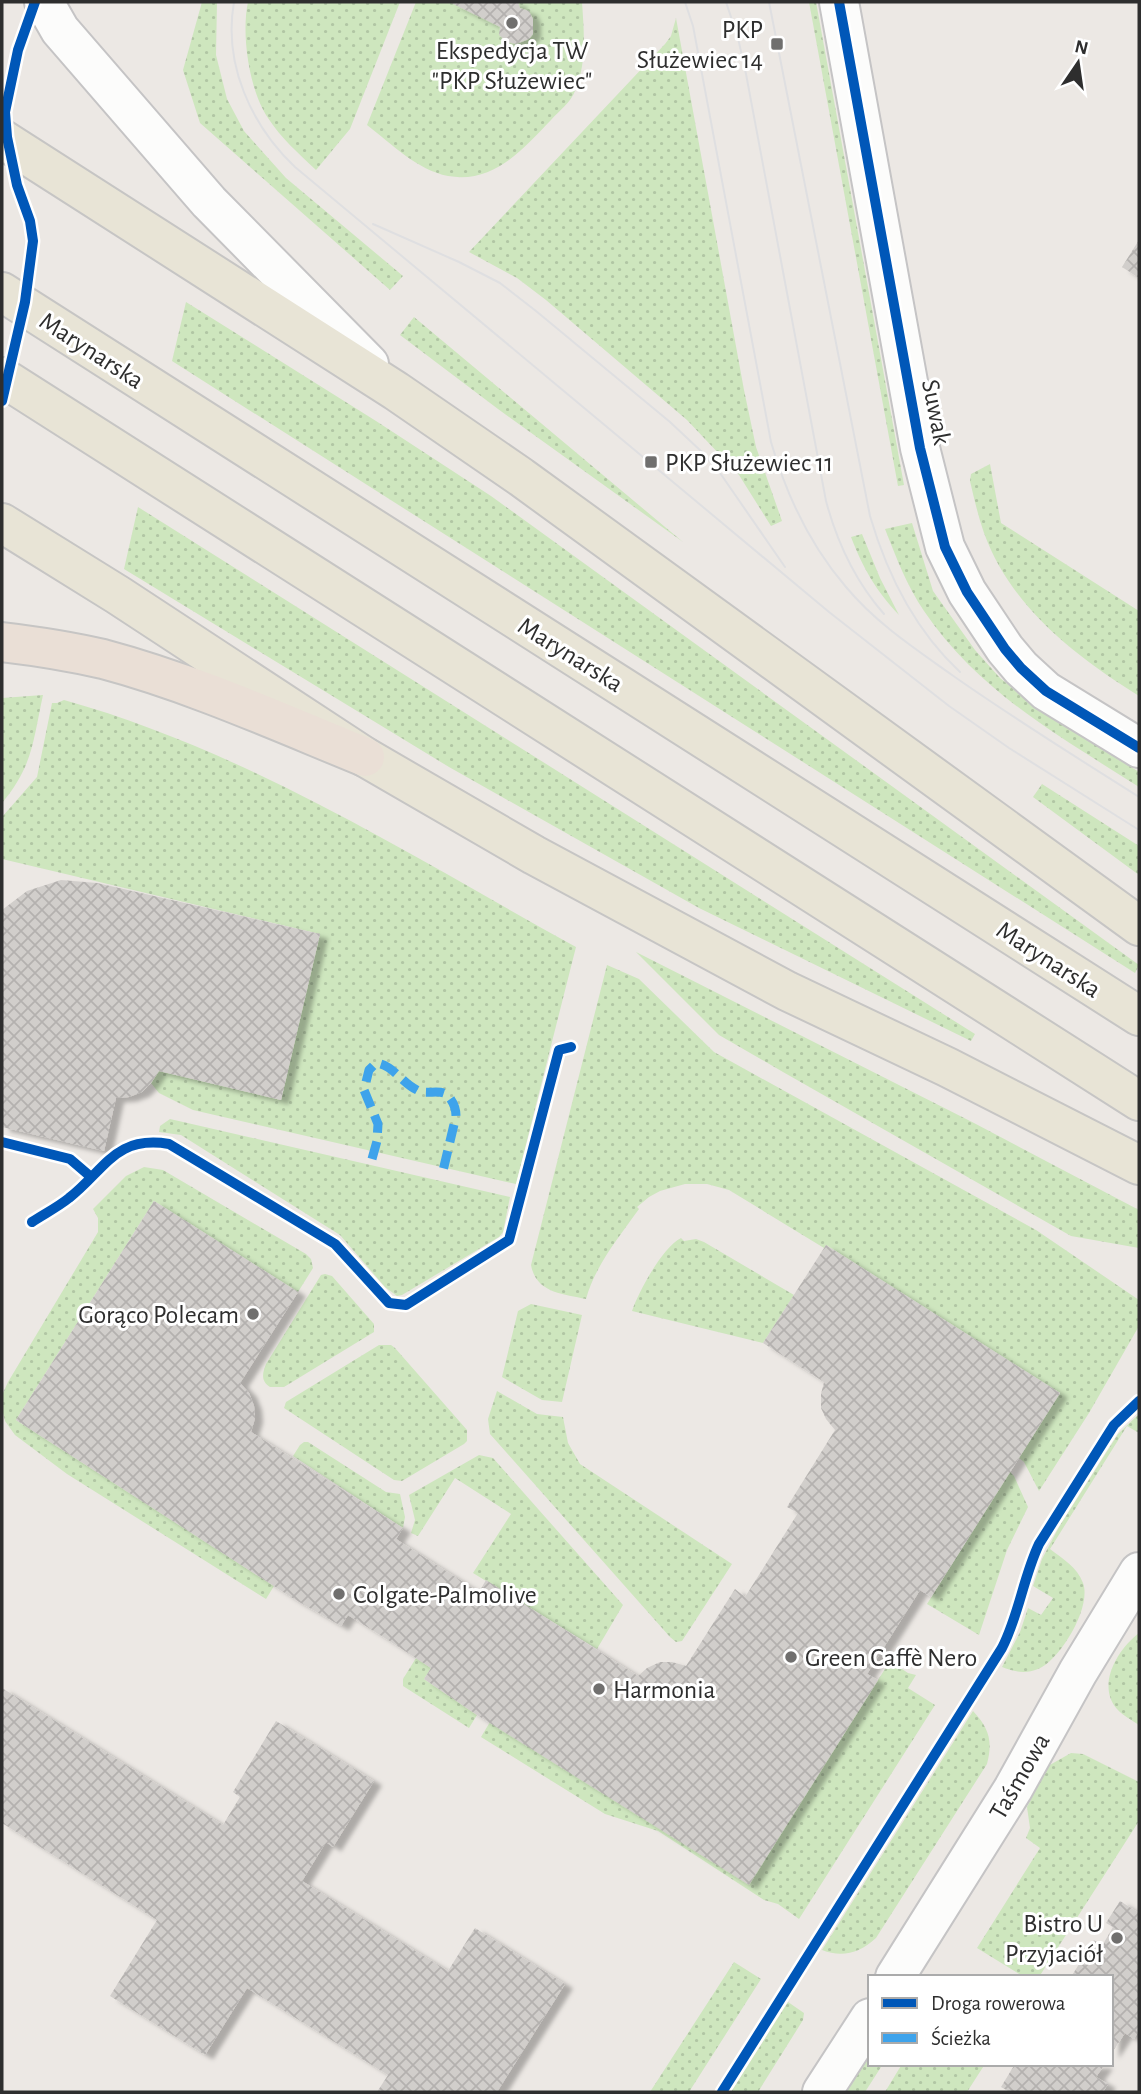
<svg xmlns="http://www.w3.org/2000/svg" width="1141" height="2094" viewBox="0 0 1141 2094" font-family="'Alegreya Sans',sans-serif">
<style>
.grass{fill:url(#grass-dots)}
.building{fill:url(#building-cross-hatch);filter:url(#shadow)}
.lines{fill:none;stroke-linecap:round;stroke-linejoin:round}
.minor-casing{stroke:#c5c4c5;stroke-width:42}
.major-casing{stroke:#c6c5c4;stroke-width:42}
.highway-casing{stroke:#c6c5c4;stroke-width:42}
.minor{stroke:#fcfcfb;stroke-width:38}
.major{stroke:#e8e4d6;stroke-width:38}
.highway{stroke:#eadfd6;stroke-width:38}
.tram{stroke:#dfdfe1;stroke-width:2}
.quiet{stroke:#3ea3eb;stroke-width:9;stroke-dasharray:18 9;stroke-linecap:butt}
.cycleway-casing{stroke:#fff;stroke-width:15}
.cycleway{stroke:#0057b8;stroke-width:10}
.poi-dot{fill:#706f6e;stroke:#fff;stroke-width:2.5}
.labels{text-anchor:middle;stroke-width:6;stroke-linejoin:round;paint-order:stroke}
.poi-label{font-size:26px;fill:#2e2e2e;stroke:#fff;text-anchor:start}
.street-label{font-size:26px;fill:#2e2e2e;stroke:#fff}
</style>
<defs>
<pattern id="grass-dots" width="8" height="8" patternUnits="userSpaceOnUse" patternTransform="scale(1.75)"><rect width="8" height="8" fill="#cee6be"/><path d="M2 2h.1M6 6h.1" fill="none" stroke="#b1c6a4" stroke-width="1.8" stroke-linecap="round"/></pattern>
<pattern id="building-cross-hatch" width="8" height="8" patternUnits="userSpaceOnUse" patternTransform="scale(1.75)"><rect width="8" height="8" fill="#d1cecb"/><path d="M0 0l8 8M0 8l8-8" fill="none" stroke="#b4b1af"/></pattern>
<filter id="shadow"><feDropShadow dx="8" dy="4.5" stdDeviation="2" flood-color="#0004"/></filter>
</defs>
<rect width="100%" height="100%" fill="#ece8e4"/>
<!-- grass -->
<path class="grass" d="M 202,2 L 217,2 L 216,55 L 227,99 L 244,131 L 286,178 L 403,276 L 390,290 L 200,123 L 183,70 Z
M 248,2 L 400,2 L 350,129 L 316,170 C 298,153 281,138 268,118 C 249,90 241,34 248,2 Z
M 416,2 L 582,2 C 584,32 587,63 575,91 C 571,102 559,111 551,120 C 523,149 494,184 448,176 C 417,170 392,144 367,125 Z
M 809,2 L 816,2 L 904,485 L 898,486 Z
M 676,18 L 744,390 L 756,447 L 782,521 L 771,526 L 739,475 L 687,420 L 546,300 L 517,278 L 469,252 L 665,44 L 671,36 Z
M 186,302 L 376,421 L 491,496 L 1139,965 L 1135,973 L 172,361 Z
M 414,317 L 683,542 L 498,409 L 400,335 Z
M 990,464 L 1001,523 L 1139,611 L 1139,696 C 1075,656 1011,607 984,533 C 978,516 974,498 970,481 L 971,474 Z
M 138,507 L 975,1034 L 971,1041 L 699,908 L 449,767 L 124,569 Z
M 912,523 L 933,591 L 975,650 L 1000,678 L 1041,710 L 1139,772 L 1139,787 C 1059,736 979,692 924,611 C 907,586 896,557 885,529 Z
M 862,534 L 880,578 L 899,615 C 876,591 863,568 851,537 Z
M 43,695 C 33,741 33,766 2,803 L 2,698 Z
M 64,700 C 247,751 411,856 576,947 L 516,1184 L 193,1110 L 159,1093 L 151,1083 L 159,1071 L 281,1100 L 320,934 L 2,859 L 2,817 L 37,777 L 52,703 L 57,703 Z
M 1042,784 L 1139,846 L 1139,875 L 1033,797 Z
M 636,952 L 974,1123 L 1139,1210 L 1139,1248 L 1071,1236 L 783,1072 L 719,1035 Z
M 607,965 L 639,979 L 714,1052 L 1036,1230 L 1139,1300 L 1139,1326 L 1089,1413 L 1039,1491 L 1024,1462 L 1019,1458 L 1060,1393 L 826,1245 L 824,1248 L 729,1190 L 707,1184 L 685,1184 L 660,1191 L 649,1197 L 637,1207 L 639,1209 C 619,1237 595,1266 586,1299 C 563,1294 536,1293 531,1265 Z
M 170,1119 L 510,1197 L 503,1232 L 499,1237 L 402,1295 L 397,1296 L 385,1287 L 340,1235 L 181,1135 L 159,1132 L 160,1126 Z
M 144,1167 L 163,1170 L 306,1254 L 311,1259 L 313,1268 L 298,1292 L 154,1201 L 16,1420 L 274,1586 L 266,1599 L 67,1474 L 15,1435 L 5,1421 L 2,1409 L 3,1393 L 8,1382 L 98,1232 L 98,1218 L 93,1209 L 126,1176 Z
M 681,1238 L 684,1241 L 696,1239 L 704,1242 L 794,1295 L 763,1343 L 632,1311 C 639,1291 662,1248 681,1238 Z
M 325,1274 L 332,1276 L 374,1324 L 374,1332 L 284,1387 L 270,1387 C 261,1381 262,1374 266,1364 L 321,1275 Z
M 531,1304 L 582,1315 L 562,1402 L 542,1400 L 502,1377 L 518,1311 Z
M 379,1345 L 391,1345 L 395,1348 L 467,1430 L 467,1441 L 464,1444 L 402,1481 L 394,1480 L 284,1408 L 286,1402 Z
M 497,1391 L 537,1414 L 563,1417 L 568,1443 L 580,1464 L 732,1564 L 682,1641 L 676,1642 L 670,1637 L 490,1434 L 488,1419 Z
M 1139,1414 L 1139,1433 L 1127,1426 L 1050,1549 C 1063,1559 1077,1567 1083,1583 C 1092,1607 1060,1660 1038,1669 C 1026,1674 1014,1672 1002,1667 L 1020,1632 L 1028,1608 L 1041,1615 L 1053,1598 L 1033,1586 L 1042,1559 L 1059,1527 L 1118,1434 Z
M 304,1442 L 308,1442 L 386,1492 L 400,1494 L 405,1517 L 403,1528 L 293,1456 L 300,1445 Z
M 479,1455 L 493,1458 L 623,1605 L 597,1649 L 473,1573 L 511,1514 L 455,1478 L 418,1536 L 411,1533 L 415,1520 L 409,1495 Z
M 1010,1472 L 1014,1476 L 1028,1507 L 1007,1550 L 979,1635 L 927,1604 Z
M 1139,1633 L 1139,1725 C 1132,1720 1123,1716 1117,1709 C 1096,1685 1118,1649 1139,1633 Z
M 416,1658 L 431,1668 L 424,1679 L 477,1715 L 469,1728 L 403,1686 L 403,1679 Z
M 890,1661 L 908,1673 L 916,1675 L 908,1688 L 935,1705 L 799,1919 L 778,1904 L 764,1900 L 658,1831 L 605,1814 L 481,1737 L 490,1722 L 749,1884 Z
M 973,1711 C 989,1728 993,1741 987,1764 L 876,1938 C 860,1953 842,1958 822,1950 Z
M 1071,1753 L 1083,1754 L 1139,1782 L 1139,1821 L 1039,1977 L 1024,1977 L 977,1948 L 1040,1848 L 1026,1838 L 1030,1828 L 1027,1807 L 1048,1766 Z
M 734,1962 L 761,1979 L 689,2092 L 650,2092 Z
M 788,2002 L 804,2013 L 803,2020 L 758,2092 L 731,2092 Z
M 870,2054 L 870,2064 L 883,2064 L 865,2092 L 845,2092 Z
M 902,2064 L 985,2064 L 967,2092 L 885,2092 Z"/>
<!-- building -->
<path class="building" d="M 449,2 L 518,2 L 520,8 L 529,11 L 533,19 L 533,34 L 529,39 L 516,44 L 507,42 L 499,35 L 500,27 Z
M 1139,240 L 1139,278 L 1122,267 Z
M 61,880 L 97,883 L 320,934 L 281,1100 L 159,1071 L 151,1083 L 142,1092 L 129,1097 L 116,1098 L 104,1151 L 2,1127 L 2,910 L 27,891 Z
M 154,1201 L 298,1292 L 240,1383 L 249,1393 L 254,1406 L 255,1418 L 251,1432 L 403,1528 L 396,1539 L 402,1543 L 479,1592 L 486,1580 L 638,1676 L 647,1668 L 660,1662 L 672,1662 L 686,1666 L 735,1589 L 745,1597 L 798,1513 L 787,1507 L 835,1430 L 826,1419 L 821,1408 L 821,1394 L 824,1382 L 763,1343 L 826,1245 L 1060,1393 L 931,1597 L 920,1590 L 867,1674 L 878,1680 L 749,1885 L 477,1715 L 424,1679 L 431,1668 L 388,1640 L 348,1615 L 341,1626 L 294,1599 L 16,1420 Z
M 2,1688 L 223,1825 L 240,1797 L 233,1792 L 276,1721 L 374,1781 L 333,1847 L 326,1842 L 302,1881 L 448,1971 L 475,1928 L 565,1984 L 497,2092 L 377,2092 L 388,2075 L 247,1988 L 205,2055 L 110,1996 L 157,1920 L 2,1823 Z
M 1120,1901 L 1139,1913 L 1139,2030 L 1134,2039 L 1125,2033 L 1111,2054 L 1111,1977 L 1071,1977 L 1094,1940 L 1102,1946 L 1113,1927 L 1106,1923 Z
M 1015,2064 L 1105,2064 L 1096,2077 L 1108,2084 L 1103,2092 L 1010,2092 L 1001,2087 Z"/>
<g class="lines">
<defs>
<path id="minor" d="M 44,2 L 60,30 L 209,202 L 369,364
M 839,2 L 920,448 L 945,547 L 967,592 L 1005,649 L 1021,668 L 1046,691 L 1139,748
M 895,1977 L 1013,1789 L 1078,1672 L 1139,1572
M 822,2092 L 870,2018"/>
<path id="major" d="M 2,139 L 396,391 L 521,477 L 1139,926
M 2,292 L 1139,1016
M 2,377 L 1139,1101
M 2,523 L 118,595 L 365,757 L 534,855 L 787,991 L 947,1067 L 1139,1165"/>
<path id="highway" d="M 2,642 C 36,646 69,651 103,659 C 193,683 279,722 365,757"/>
</defs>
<!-- minor casing -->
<use href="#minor" class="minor-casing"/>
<!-- major casing -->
<use href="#major" class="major-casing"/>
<!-- highway casing -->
<use href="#highway" class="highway-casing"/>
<!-- minor -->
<use href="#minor" class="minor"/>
<!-- major -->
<use href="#major" class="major"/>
<!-- highway -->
<use href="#highway" class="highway"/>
<!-- tram -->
<path class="tram" d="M 234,2 C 223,64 251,125 295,167 L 829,612 L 949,706 L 1009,748 L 1139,830
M 685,2 L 693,26 L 771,442 C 786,494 810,545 846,587 C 876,623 914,648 952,675 C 1013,718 1076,757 1139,797
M 726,2 L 738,38 L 746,74 L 826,501 C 837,542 855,581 884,614
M 769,2 L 870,516 C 887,574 916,631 960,672
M 373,224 L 459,262 L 500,283 L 536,311 L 670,422 L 702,452 L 720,473 L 785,567"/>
<!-- quiet -->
<path class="quiet" d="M 372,1159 L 377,1141 L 378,1124 L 364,1090 L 369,1070 L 376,1063 C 393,1065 402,1083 417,1090 C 426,1095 435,1090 444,1093 C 452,1097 456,1109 456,1116 L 442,1175"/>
<defs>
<path id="cycleway" d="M 839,2 L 920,448 L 945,547 L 967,592 L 1005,649 L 1021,668 L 1046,691 L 1139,748
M 2,401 L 25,302 L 33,241 L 30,221 L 17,185 L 7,137 L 5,112 L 18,50 L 35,2
M 2,1142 L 70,1159 L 91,1177
M 32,1222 C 44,1214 58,1207 69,1198 C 105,1170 115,1135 169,1144 L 335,1244 L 389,1303 L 406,1305 L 509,1240 L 559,1050 L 571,1047
M 722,2092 L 1002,1648 C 1019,1615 1023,1578 1039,1544 L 1114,1425 L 1139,1401"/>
</defs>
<!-- cycleway casing -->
<use href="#cycleway" class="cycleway-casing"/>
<!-- cycleway -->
<use href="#cycleway" class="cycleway"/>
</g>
<!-- markers -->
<g class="poi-dot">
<circle cx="512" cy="23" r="7"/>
<rect x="770" y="37" width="14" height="14" rx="3.5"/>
<rect x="644" y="455" width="14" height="14" rx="3.5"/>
<circle cx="253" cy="1314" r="7"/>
<circle cx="339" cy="1594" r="7"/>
<circle cx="791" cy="1657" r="7"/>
<circle cx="599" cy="1689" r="7"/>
<circle cx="1117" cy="1938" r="7"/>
</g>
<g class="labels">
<!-- poi labels -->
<g class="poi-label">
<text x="763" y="38" text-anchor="end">PKP<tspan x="763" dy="30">Służewiec 14</tspan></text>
<text x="512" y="59" text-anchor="middle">Ekspedycja TW<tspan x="512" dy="30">"PKP Służewiec"</tspan></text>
<text x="665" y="471">PKP Służewiec 11</text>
<text x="239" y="1323" text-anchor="end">Gorąco Polecam</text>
<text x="353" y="1603">Colgate-Palmolive</text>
<text x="805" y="1666">Green Caffè Nero</text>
<text x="613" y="1698">Harmonia</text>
<text x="1103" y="1932" text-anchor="end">Bistro U<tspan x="1103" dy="30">Przyjaciół</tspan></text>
</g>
<!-- street labels -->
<g class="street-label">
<text transform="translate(92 350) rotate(33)" y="9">Marynarska</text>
<text transform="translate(937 412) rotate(79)" y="9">Suwak</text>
<text transform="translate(571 654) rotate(32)" y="9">Marynarska</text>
<text transform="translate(1049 959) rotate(33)" y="9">Marynarska</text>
<text transform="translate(1019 1776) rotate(-60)" y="9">Taśmowa</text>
</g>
</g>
<!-- border -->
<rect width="1141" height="2094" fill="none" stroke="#2e2e2e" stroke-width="7"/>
<!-- legend -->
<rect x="868" y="1975" width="245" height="91" fill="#ffffff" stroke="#ababab" stroke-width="2"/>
<rect x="882" y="1998" width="35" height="10" fill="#0057b8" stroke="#ababab" stroke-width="2"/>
<text x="931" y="2010" font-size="21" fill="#2e2e2e">Droga rowerowa</text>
<rect x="882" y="2033" width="35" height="10" fill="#3ea3eb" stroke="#ababab" stroke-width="2"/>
<text x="931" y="2045" font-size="21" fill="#2e2e2e">Ścieżka</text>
<!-- north arrow -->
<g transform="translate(1078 63) rotate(13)" stroke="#ffffff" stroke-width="5" paint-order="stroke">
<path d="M0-5L12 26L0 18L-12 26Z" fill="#2e2e2e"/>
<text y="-10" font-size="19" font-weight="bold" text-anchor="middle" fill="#2e2e2e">N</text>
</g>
</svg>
